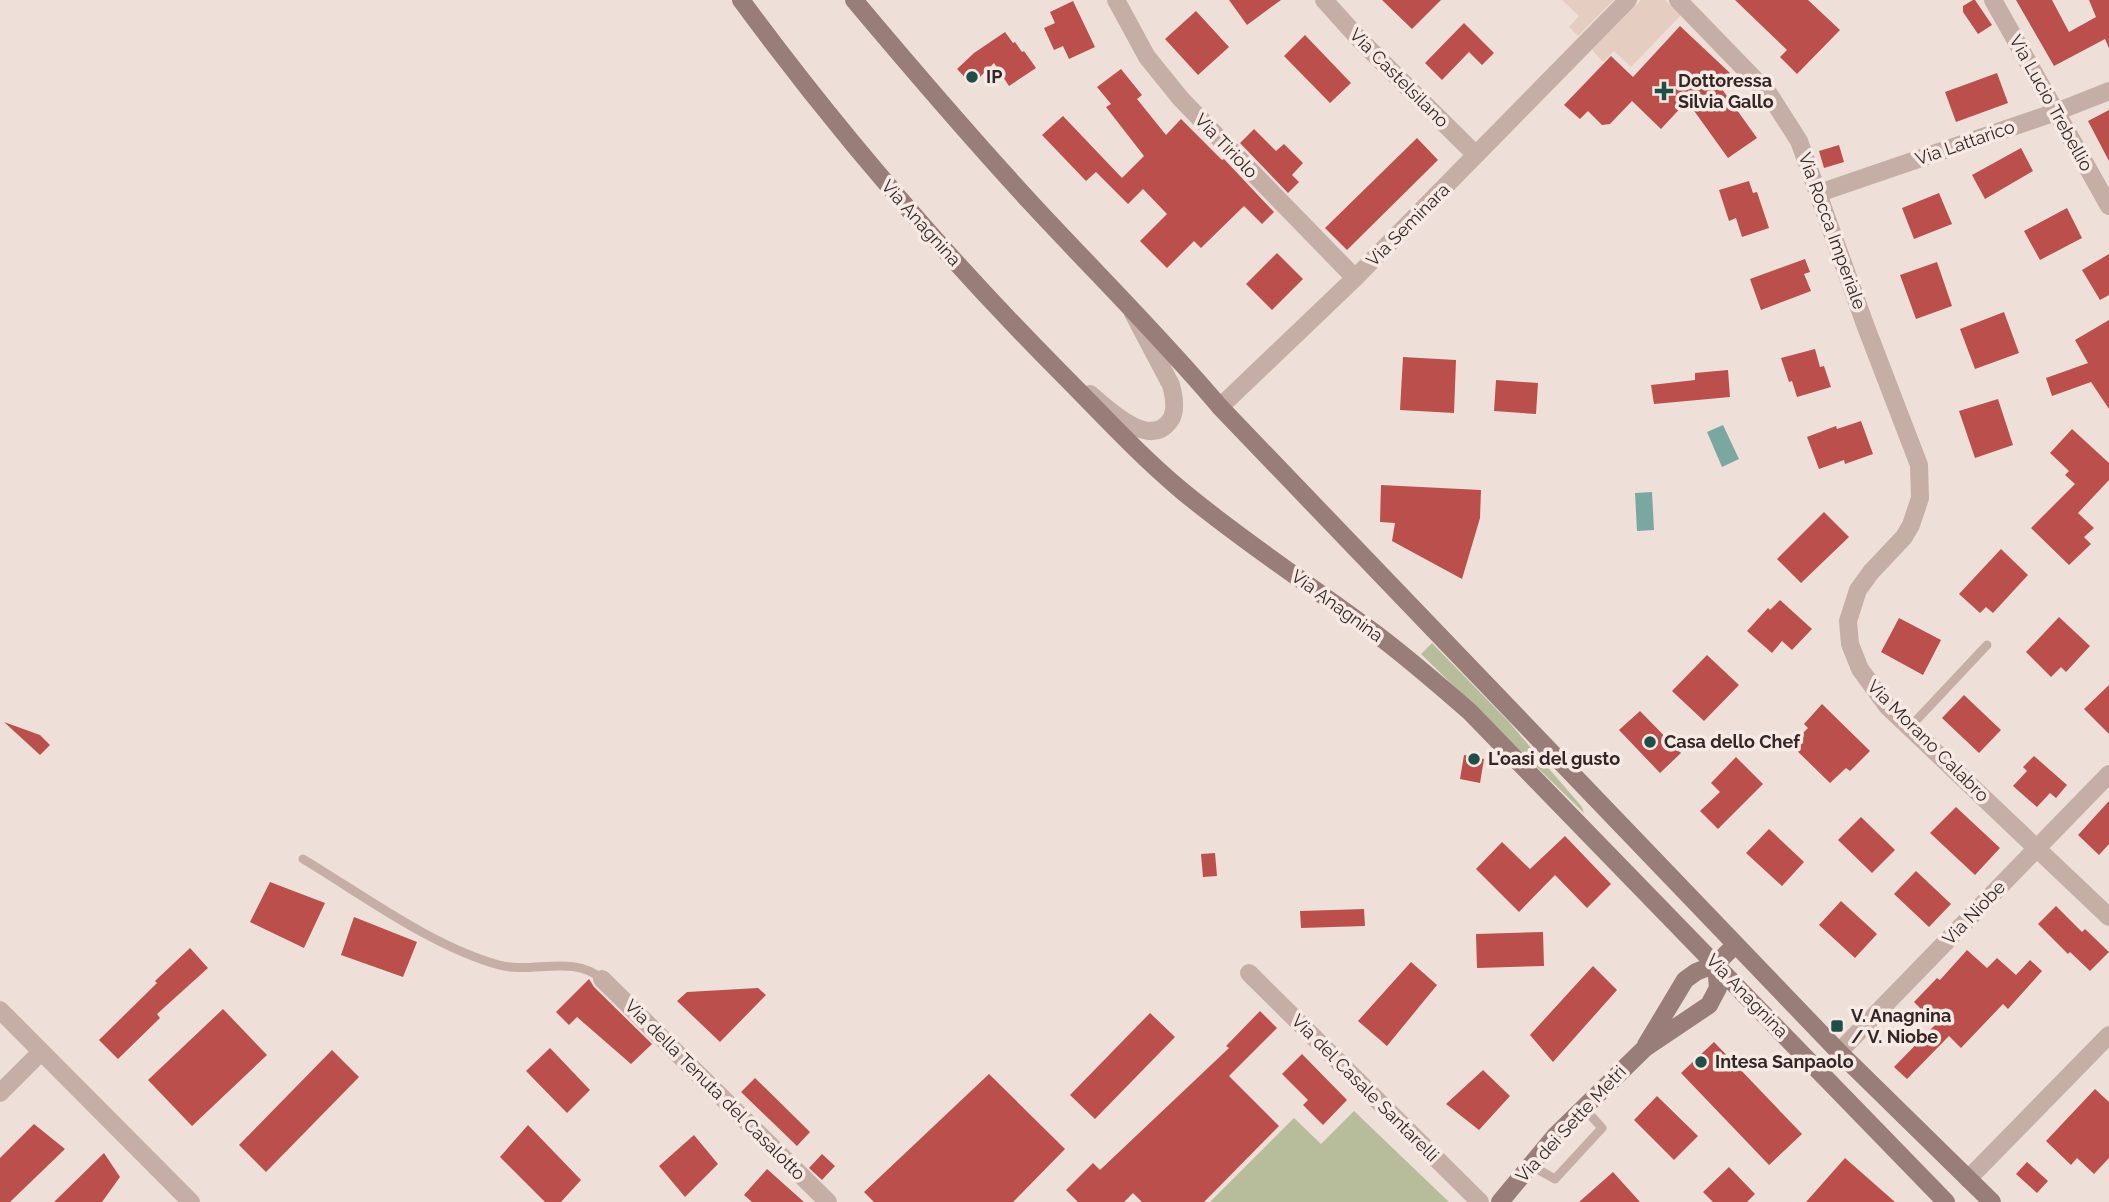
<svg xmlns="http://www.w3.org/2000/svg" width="2109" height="1202" viewBox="0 0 2109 1202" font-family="Raleway,sans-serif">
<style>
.green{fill:#b7bc9a}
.plaza{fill:#e5cec1}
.water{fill:#7aa8a1}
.building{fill:#ba4f4b}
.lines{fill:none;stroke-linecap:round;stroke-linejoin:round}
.lane{stroke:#c5aea6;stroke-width:9}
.street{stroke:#c5aea6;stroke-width:18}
.secondary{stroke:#987d78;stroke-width:18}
.poi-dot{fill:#204f48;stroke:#f7eae4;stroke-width:2.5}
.labels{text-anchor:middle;stroke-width:7;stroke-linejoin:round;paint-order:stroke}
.poi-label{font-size:18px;font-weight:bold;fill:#322726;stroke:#f7eae4;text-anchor:start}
.street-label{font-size:18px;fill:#322726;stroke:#f7eae4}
</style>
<rect width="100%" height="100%" fill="#eee0d9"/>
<!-- green -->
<path class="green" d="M 1432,643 L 1508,721 L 1582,807 L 1584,813 L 1421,654 Z
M 1354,1111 L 1449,1202 L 1210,1202 L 1294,1118 L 1321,1144 Z"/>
<!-- plaza -->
<path class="plaza" d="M 1562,0 L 1614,0 L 1578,36 L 1569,27 L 1579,16 Z
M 1641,0 L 1665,0 L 1681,15 L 1631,67 L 1614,51 L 1603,62 L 1592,50 Z"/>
<!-- water -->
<path class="water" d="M 1723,425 L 1739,459 L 1722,467 L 1707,432 Z
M 1652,492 L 1654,530 L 1637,531 L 1635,493 Z"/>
<!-- building -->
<path class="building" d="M 1229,0 L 1281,0 L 1247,25 Z
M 1382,0 L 1441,0 L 1412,29 Z
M 1735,0 L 1808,0 L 1840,30 L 1797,74 L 1780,57 L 1787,50 Z
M 1973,0 L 1975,0 L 1992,25 L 1978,34 L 1963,12 L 1963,6 Z
M 2016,0 L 2052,0 L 2069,32 L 2096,17 L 2089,0 L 2109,0 L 2109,48 L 2105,39 L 2054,66 Z
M 1073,1 L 1095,47 L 1069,59 L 1063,46 L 1054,50 L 1044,28 L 1055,23 L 1050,12 Z
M 1196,11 L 1229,47 L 1198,75 L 1165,39 Z
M 1464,23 L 1494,53 L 1482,65 L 1469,52 L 1442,80 L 1425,63 Z
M 1680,26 L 1730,73 L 1719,85 L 1757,138 L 1728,158 L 1687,101 L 1661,129 L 1632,101 L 1610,124 L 1602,125 L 1588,111 L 1580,119 L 1564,105 L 1611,56 L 1633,77 Z
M 1005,32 L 1013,43 L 1015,42 L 1022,52 L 1024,51 L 1036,68 L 1009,86 L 994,63 L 972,85 L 957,69 L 974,53 Z
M 1305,35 L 1351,83 L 1330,103 L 1284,56 Z
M 1121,69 L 1142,95 L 1137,99 L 1166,135 L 1181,119 L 1222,160 L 1224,159 L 1274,212 L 1262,224 L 1244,206 L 1201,248 L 1194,241 L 1167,268 L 1140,241 L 1167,214 L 1143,189 L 1128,204 L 1096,172 L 1086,181 L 1042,135 L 1063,116 L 1122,178 L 1144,156 L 1106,107 L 1111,104 L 1097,87 Z
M 1997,73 L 2008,103 L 1956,122 L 1945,92 Z
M 2109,110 L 2109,161 L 2088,121 Z
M 1254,129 L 1276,151 L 1284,144 L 1303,163 L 1292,175 L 1299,182 L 1288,193 L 1240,143 Z
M 1417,138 L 1438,160 L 1347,250 L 1325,228 Z
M 1839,145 L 1844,162 L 1824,168 L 1819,151 Z
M 2021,148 L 2033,171 L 1985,199 L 1972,175 Z
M 1749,181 L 1753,193 L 1757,192 L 1769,228 L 1742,237 L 1736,218 L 1729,221 L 1719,190 Z
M 1939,193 L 1952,224 L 1914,239 L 1902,208 Z
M 2067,208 L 2082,238 L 2040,260 L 2024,231 Z
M 1277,253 L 1303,279 L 1272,310 L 1246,284 Z
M 2109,254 L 2109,295 L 2100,300 L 2082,270 Z
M 1805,259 L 1810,272 L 1804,274 L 1811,291 L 1761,310 L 1750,279 Z
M 1937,262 L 1952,306 L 1916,319 L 1900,275 Z
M 2004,312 L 2019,353 L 1975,369 L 1960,329 Z
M 2109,320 L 2109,409 L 2091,382 L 2052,396 L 2046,378 L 2088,363 L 2075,340 Z
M 1815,349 L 1820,367 L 1824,366 L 1831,387 L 1797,397 L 1792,381 L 1789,382 L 1781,358 Z
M 1403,357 L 1456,360 L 1454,413 L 1400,410 Z
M 1728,370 L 1730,397 L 1654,404 L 1651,385 L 1695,380 L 1695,373 Z
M 1496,380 L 1538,383 L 1536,414 L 1494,411 Z
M 1998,399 L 2013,445 L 1975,458 L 1959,411 Z
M 1861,421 L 1873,454 L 1845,464 L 1844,460 L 1819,469 L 1807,437 L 1836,426 L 1837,429 Z
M 2072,429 L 2109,463 L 2109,480 L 2078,513 L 2094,528 L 2084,537 L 2091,544 L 2069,565 L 2031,528 L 2075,484 L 2065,475 L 2069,471 L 2050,453 Z
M 1381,485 L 1481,490 L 1480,518 L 1462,579 L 1392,541 L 1395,523 L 1380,522 Z
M 1824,512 L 1849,537 L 1801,583 L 1777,559 Z
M 2001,549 L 2028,575 L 1993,613 L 1986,607 L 1980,613 L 1959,594 Z
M 1780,600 L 1812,629 L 1792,650 L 1782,641 L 1772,653 L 1747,631 L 1768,608 L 1770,610 Z
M 2059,617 L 2090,646 L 2066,672 L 2061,667 L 2051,677 L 2026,652 Z
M 1899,618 L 1941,640 L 1923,675 L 1881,652 Z
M 1707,655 L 1739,685 L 1704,721 L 1672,691 Z
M 2109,685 L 2109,734 L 2084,709 Z
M 1964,695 L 2001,730 L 1979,753 L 1942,718 Z
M 1822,704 L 1870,751 L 1850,771 L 1846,768 L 1830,783 L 1791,745 L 1808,728 L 1804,724 Z
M 1640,711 L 1681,753 L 1660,773 L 1619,730 Z
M 4,722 L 40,735 L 50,745 L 40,755 Z
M 1464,755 L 1484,759 L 1480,783 L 1460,779 Z
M 2034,756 L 2067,785 L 2056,798 L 2050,793 L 2037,807 L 2013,786 L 2027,771 L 2023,767 Z
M 1736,757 L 1763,784 L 1718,829 L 1700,811 L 1720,792 L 1711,783 Z
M 2109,801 L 2109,844 L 2099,855 L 2078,835 Z
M 1956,807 L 2000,848 L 1975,875 L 1930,833 Z
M 1861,817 L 1895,850 L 1872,873 L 1838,840 Z
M 1769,829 L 1804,862 L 1782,886 L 1746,853 Z
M 1565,836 L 1611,884 L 1587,908 L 1555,875 L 1519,912 L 1476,869 L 1502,842 L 1530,869 Z
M 1215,853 L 1217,876 L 1203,877 L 1201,854 Z
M 1916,871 L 1951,904 L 1929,927 L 1894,894 Z
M 270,882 L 325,903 L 304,948 L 250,922 Z
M 1841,901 L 1877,934 L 1855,958 L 1819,925 Z
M 2056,906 L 2082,932 L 2085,929 L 2109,952 L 2090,971 L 2070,952 L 2068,954 L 2038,924 Z
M 1364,909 L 1365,926 L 1301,928 L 1300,911 Z
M 354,917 L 417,942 L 403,977 L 341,955 Z
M 1543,932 L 1544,966 L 1477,968 L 1476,934 Z
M 190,948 L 208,968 L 157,1014 L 160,1018 L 118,1059 L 99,1040 L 157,983 L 155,981 Z
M 1967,950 L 1987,968 L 1997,958 L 2016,975 L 2030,960 L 2042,971 L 2008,1009 L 2003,1004 L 1961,1048 L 1949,1036 L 1907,1079 L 1894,1067 L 1936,1024 L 1914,1002 L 1937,978 L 1940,980 Z
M 1411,962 L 1437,985 L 1387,1046 L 1358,1021 Z
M 1593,966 L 1617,990 L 1553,1062 L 1530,1035 Z
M 589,979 L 594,987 L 652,1044 L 631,1064 L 577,1017 L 569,1025 L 556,1012 Z
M 758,988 L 766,995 L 720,1042 L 677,1001 L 687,992 Z
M 223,1009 L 267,1055 L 192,1126 L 148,1080 Z
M 1260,1011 L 1277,1028 L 1229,1076 L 1279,1126 L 1204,1202 L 1142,1202 L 1133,1193 L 1124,1202 L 1078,1202 L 1066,1190 L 1093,1163 L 1100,1170 L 1229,1048 L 1226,1046 Z
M 1150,1013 L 1175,1037 L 1095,1119 L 1070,1095 Z
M 1714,1042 L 1802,1134 L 1769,1165 L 1681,1073 Z
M 550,1048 L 590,1090 L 567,1113 L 526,1071 Z
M 332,1050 L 359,1077 L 266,1172 L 239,1145 Z
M 1302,1054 L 1347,1100 L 1323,1125 L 1303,1105 L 1308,1100 L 1282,1074 Z
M 1483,1070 L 1510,1096 L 1479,1130 L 1446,1104 Z
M 989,1074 L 1065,1149 L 1013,1202 L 874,1202 L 864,1192 Z
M 755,1078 L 810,1132 L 797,1146 L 741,1092 Z
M 2095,1089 L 2109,1102 L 2109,1158 L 2094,1174 L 2077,1158 L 2071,1165 L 2046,1141 Z
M 1657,1096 L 1698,1136 L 1674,1160 L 1634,1120 Z
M 34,1124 L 65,1149 L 10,1202 L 0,1202 L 0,1158 Z
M 528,1125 L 581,1180 L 561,1202 L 545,1202 L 500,1157 Z
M 694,1135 L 718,1164 L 685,1197 L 659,1166 Z
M 104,1153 L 120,1177 L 102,1202 L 54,1202 Z
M 822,1154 L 835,1166 L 822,1180 L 809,1168 Z
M 1845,1158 L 1895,1202 L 1806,1202 Z
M 2027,1162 L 2048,1181 L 2037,1193 L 2016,1174 Z
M 1729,1167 L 1755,1194 L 1747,1202 L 1713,1202 L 1703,1192 Z
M 767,1169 L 804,1202 L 752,1202 L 744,1195 Z
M 1613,1172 L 1640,1202 L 1579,1202 Z"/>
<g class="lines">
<!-- lane -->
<path class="lane" d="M 1910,727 L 1987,645
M 303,859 C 363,895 431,946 499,965 C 533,974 573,954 602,979
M 1530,1165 L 1555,1179 L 1602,1128 L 1584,1108"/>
<!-- street -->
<path class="street" d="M 1116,0 L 1147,57 L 1181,99 L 1355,278
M 1324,0 L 1360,40 L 1476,155
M 1678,0 L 1769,94 L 1799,141 L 1866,327 L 1919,465 L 1920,498 L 1911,525 L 1904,537 L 1871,572 L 1858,590 L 1848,621 L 1850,644 L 1860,669 L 1887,706 L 2109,917
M 1993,0 L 2109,206
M 1819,193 L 2056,112 L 2109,91
M 1090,394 C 1107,408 1148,449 1169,422 C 1177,413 1174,396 1171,385 L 1133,313
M 1220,407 L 1355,278 L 1628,0
M 1249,973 L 1480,1202
M 602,979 L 828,1202
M 0,1010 L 191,1202
M 1839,1052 L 2109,774
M 0,1093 L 41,1052
M 1968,1179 L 2109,1035"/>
<!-- secondary -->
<path class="secondary" d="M 741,0 C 838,132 945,256 1060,372 C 1100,412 1138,454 1181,490 C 1242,541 1309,584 1372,631 C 1406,656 1438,684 1470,712 L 1946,1202
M 854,0 C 912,69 971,138 1032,204 C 1095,272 1160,336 1220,407 L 1839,1052 L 1992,1202
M 1646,1045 L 1685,980 L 1696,972 L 1716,964 L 1735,945
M 1500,1202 L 1555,1136 L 1645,1048 L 1709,1005 L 1718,988 L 1716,964"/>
</g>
<!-- markers -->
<g class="poi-dot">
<circle cx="972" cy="77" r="7"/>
<path d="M1660.5 80.5h7v7h7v7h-7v7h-7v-7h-7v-7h7z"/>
<circle cx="1650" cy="742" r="7"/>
<circle cx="1474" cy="759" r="7"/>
<rect x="1830" y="1019" width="14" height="14" rx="3.5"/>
<circle cx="1701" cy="1062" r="7"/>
</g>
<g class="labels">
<!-- poi labels -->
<g class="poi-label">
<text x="986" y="83">IP</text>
<text x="1678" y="87">Dottoressa<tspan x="1678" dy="21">Silvia Gallo</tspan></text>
<text x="1664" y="748">Casa dello Chef</text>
<text x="1488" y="765">L'oasi del gusto</text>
<text x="1851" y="1022">V. Anagnina<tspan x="1851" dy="21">/ V. Niobe</tspan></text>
<text x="1715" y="1068">Intesa Sanpaolo</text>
</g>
<!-- street labels -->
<g class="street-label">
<text transform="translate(1399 78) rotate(45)" y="6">Via Castelsilano</text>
<text transform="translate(2051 103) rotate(61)" y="6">Via Lucio Trebellio</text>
<text transform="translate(1965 143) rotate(-19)" y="6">Via Lattarico</text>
<text transform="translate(1226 146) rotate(46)" y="6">Via Tiriolo</text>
<text transform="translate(921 223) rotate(48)" y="6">Via Anagnina</text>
<text transform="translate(1408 225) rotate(-45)" y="6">Via Seminara</text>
<text transform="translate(1832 231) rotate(70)" y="6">Via Rocca Imperiale</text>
<text transform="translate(1337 606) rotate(36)" y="6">Via Anagnina</text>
<text transform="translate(1928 741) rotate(45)" y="6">Via Morano Calabro</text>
<text transform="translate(1974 913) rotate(-46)" y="6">Via Niobe</text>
<text transform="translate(1747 996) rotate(46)" y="6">Via Anagnina</text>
<text transform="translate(1365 1088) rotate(45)" y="6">Via del Casale Santarelli</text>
<text transform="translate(715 1090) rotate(45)" y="6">Via della Tenuta del Casalotto</text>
<text transform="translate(1571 1124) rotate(-47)" y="6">Via dei Sette Metri</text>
</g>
</g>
</svg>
